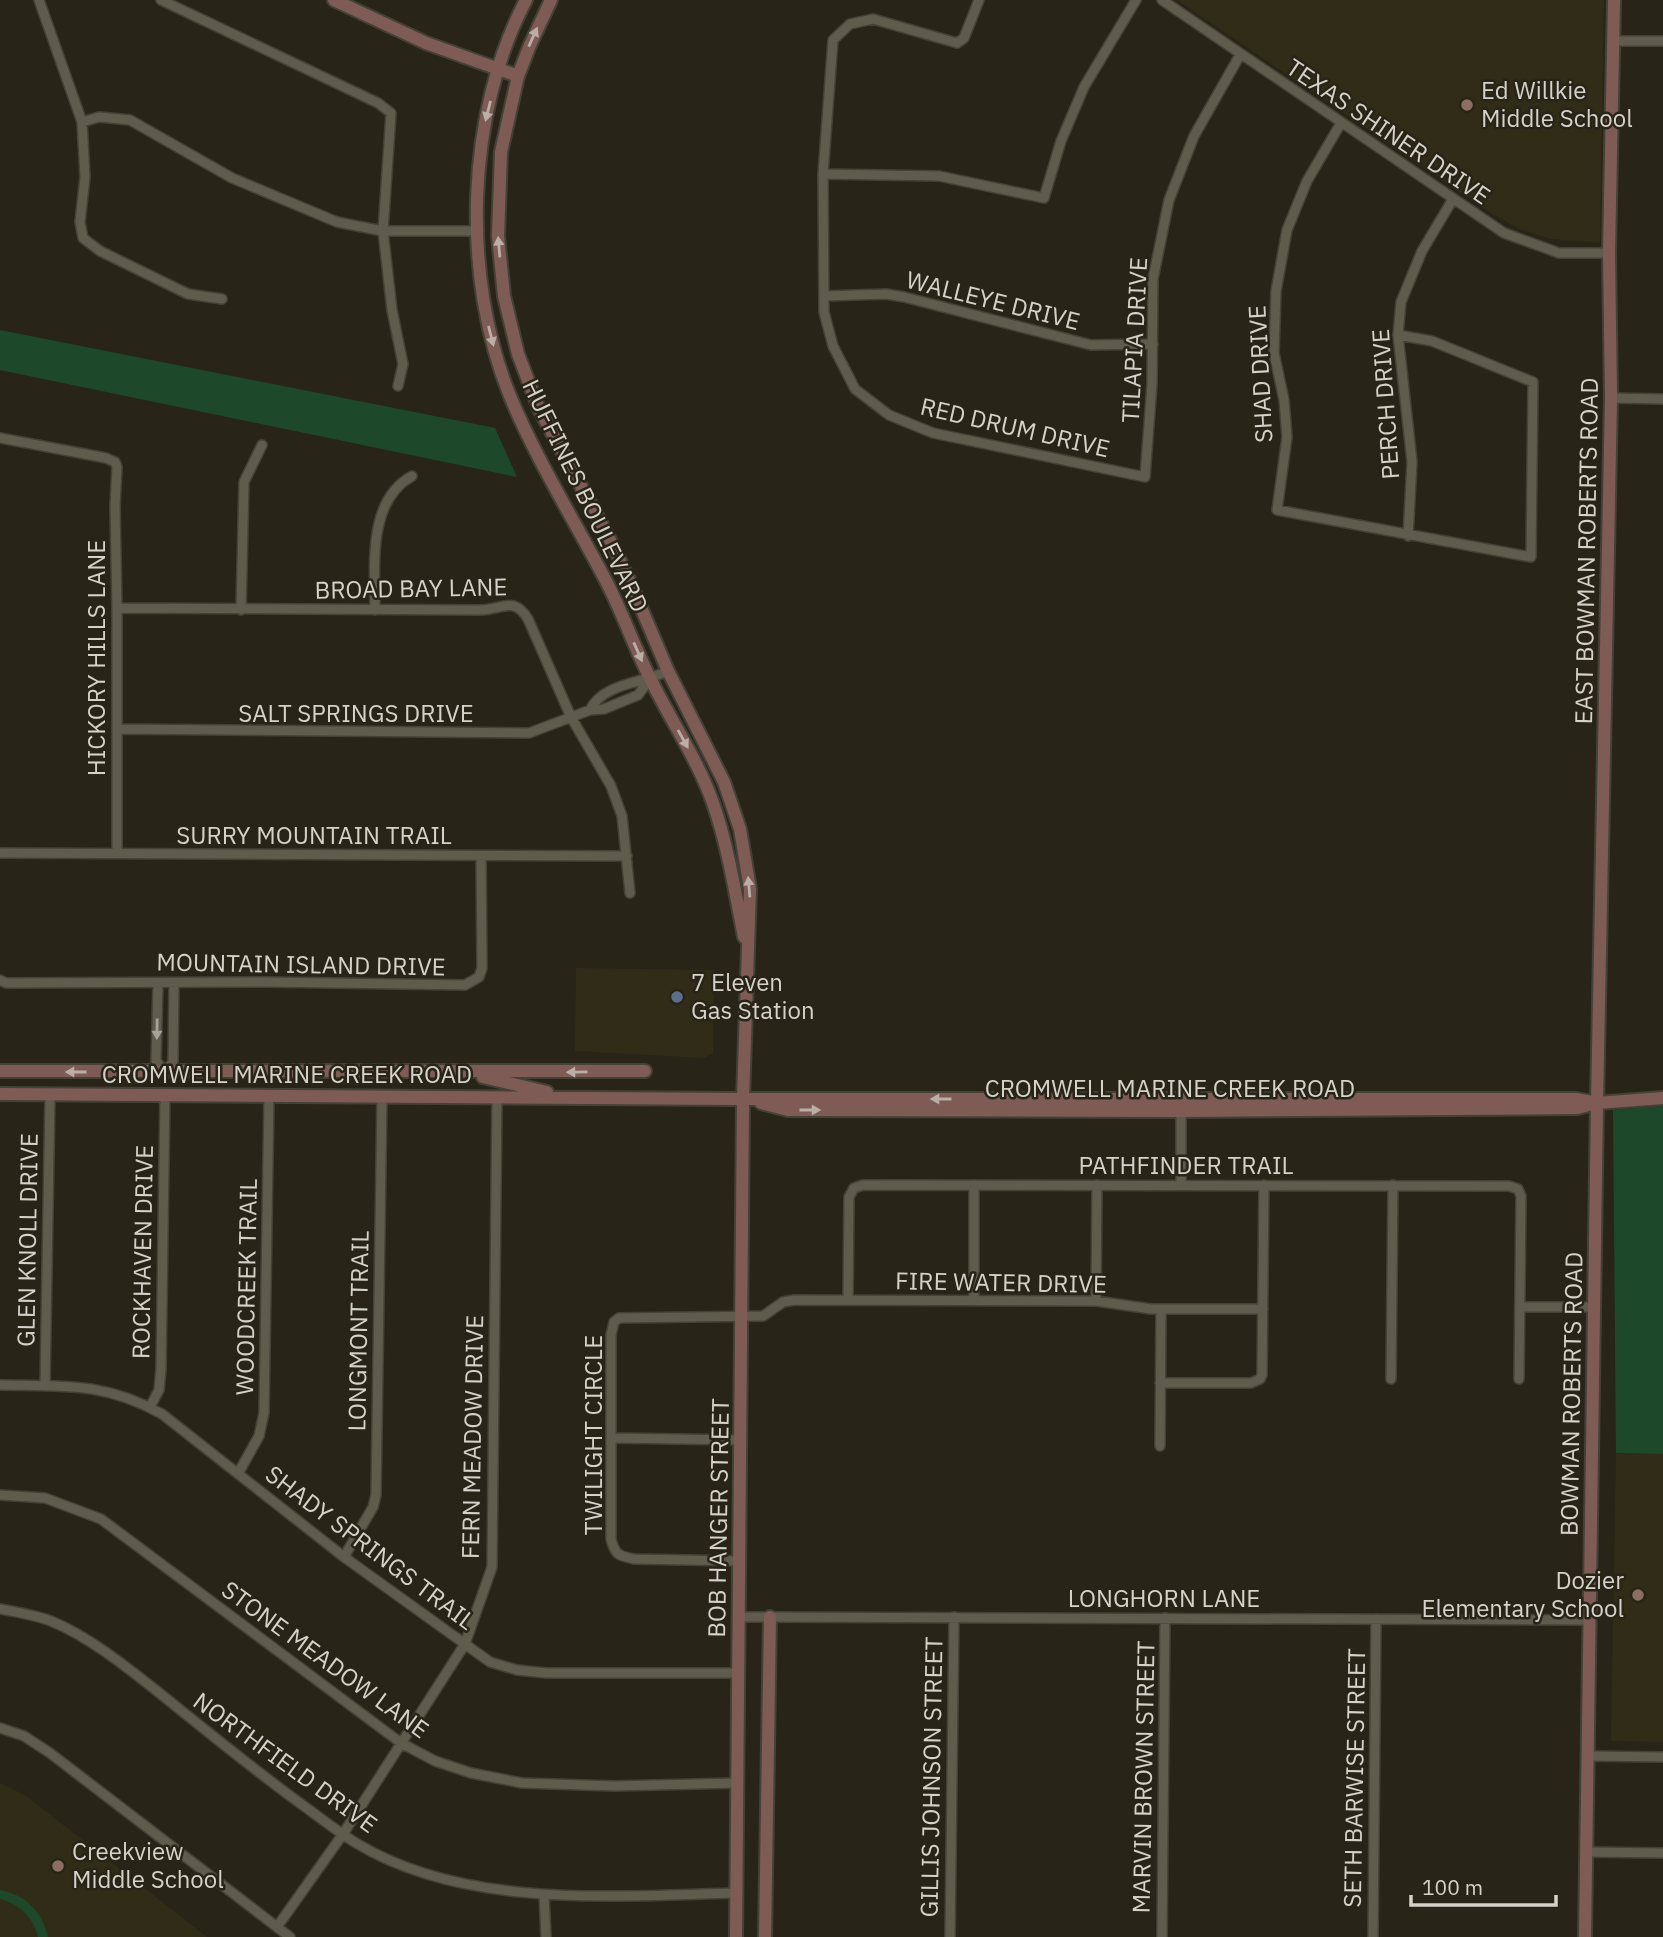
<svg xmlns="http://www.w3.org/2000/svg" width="1663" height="1937" viewBox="0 0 1663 1937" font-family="'IBM Plex Sans',sans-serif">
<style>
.built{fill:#302c18}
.green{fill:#1d492a}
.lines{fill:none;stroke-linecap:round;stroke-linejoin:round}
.street-casing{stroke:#444137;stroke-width:12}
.secondary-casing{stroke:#444137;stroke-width:16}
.street{stroke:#5f5c4d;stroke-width:9}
.secondary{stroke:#7f5b56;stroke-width:12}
.oneway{fill:#baaea6}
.oneway2{fill:#a5a397}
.education-dot{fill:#8d6e63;stroke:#282518;stroke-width:2.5}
.service-dot{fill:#5c6f8a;stroke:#282518;stroke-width:2.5}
.labels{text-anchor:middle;stroke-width:5;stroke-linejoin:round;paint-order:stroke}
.poi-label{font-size:24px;fill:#d4d2c9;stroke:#282518;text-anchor:start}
.street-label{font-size:24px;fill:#d4d2c9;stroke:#282518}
</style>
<rect width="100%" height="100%" fill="#282518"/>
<!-- built -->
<path class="built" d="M 1177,0 L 1604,0 L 1600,243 L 1552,239 L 1521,230 L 1488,211 Z
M 576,968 L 714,970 L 713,1053 L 703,1058 L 575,1051 Z
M 1616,1453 L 1663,1454 L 1663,1742 L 1611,1741 Z
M 0,1783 L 25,1795 L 207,1937 L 0,1937 Z"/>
<!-- green -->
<path class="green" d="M 0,330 L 495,428 L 517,477 L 0,370 Z
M 1663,1106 L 1663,1454 L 1616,1453 L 1613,1110 Z
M 0,1890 C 26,1895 42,1911 48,1937 L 38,1937 C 33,1917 20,1904 0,1899 Z"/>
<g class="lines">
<defs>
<path id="street" d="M 39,0 L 82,122 L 85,177 L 80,222 L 83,238 L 100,251 L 188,294 L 222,299
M 161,0 L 378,103 L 391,113 L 383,231 L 392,310 L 403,364 L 398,386
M 979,0 L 964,38 L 957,43 L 873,19 L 850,24 L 833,40 L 823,174 L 824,312 L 833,346 L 855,389 L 889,415 L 933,433 L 1145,477 L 1152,384 L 1153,279 L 1169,200 L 1194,136 L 1240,55
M 1162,0 L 1504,233 L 1559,253 L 1609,253
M 1613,41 L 1663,41
M 82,122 L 99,117 L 130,120 L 232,178 L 337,222 L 383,231 L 476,231
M 1341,123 L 1307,181 L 1287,230 L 1276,291 L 1274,353 L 1284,400 L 1287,437 L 1277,510 L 1531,557 L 1533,382 L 1432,341 L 1398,335
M 823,174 L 939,176 L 1044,198 L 1061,141 L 1084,87 L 1136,0
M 824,296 L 886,294 L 904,297 L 1091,345 L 1153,344
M 1611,398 L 1663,399
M 0,438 L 106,458 L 115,462 L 117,467 L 115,506 L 117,608 L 117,854
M 1408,536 L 1412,462 L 1398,335 L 1401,302 L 1422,251 L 1453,199
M 117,608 L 481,610 C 503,609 514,596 528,619 L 571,717 L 611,786 L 622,816 L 630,893
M 241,610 L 244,482 L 262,445
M 375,610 C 375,566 367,501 412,476
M 590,710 C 603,683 643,683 668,671
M 118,729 L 529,733 L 590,710 L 604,709 L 638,695 L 650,679
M 0,853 L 627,856
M 0,980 L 6,983 L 266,982 L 465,985 L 479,977 L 482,968 L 481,856
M 158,983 L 156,1061 L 165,1072 L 173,1062 L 174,983
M 1181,1185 L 1181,1111
M 848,1300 L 849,1197 L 854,1188 L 863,1185 L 1509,1186 L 1518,1189 L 1521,1196 L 1519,1379
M 974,1300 L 974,1185
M 1096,1301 L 1097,1185
M 1520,1307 L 1595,1307
M 1391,1379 L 1393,1185
M 1160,1383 L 1251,1383 L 1260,1379 L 1262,1375 L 1264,1185
M 0,1385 C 64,1386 104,1382 162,1414 L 344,1557 L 490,1662 L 517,1670 L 546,1673 L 738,1673
M 45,1386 L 50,1094
M 150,1407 L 159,1390 L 161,1369 L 165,1094
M 613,1438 L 740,1440
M 1160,1446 L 1161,1309
M 239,1472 L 259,1436 L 264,1413 L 269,1096
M 0,1495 L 45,1498 L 101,1519 L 401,1743 L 435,1761 L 471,1773 L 522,1783 L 614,1786 L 737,1783
M 344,1557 L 373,1507 L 376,1495 L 382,1096
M 738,1561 L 634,1559 C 619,1556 615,1555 611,1539 L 611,1335 L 614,1322 L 619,1318 L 763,1316 L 783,1302 L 794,1300 L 1096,1301 L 1151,1309 L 1263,1309
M 0,1609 C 17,1612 35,1615 51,1621 C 90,1637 129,1669 162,1695 C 210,1734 258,1773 308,1809 C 324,1821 340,1833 356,1843 C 465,1909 613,1896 735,1893
M 739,1617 L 1589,1620
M 0,1728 L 24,1736 L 50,1753 L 290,1937
M 1588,1756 L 1663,1757
M 1586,1852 L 1663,1853
M 544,1895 L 546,1937
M 277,1927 L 343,1834 L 465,1644 L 492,1567 L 497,1097
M 950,1937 L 954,1617
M 1162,1937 L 1165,1618
M 1373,1937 L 1376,1619"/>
<path id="secondary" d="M 334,0 L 426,43 L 518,76
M 526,0 C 466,114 461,276 510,396 C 536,459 573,518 605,579 C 622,611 634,647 651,680 C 671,721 698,760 713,803 C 728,846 735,892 744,937
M 551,0 L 530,45 L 518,76 L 501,152 L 498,236 L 504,296 L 518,354 L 539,409 L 607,534 L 631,584 L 668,671 L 724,782 L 740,829 L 750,889 L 743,1099 L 736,1937
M 0,1071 L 645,1071
M 483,1077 L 547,1092
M 0,1094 L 743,1099 L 1576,1099 L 1597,1103
M 761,1103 L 788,1110 L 1181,1111 L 1577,1108 L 1597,1103 L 1663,1098
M 765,1937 L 770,1617
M 1585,1937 L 1597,1103 L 1611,398 L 1609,253 L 1614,0"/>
</defs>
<!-- street casing -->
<use href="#street" class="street-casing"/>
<!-- secondary casing -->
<use href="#secondary" class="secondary-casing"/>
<!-- street -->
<use href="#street" class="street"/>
<!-- secondary -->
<use href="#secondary" class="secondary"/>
</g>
<!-- one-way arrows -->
<defs><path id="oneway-solid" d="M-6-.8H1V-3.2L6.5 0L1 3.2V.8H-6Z" transform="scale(1.75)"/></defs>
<g class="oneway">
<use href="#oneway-solid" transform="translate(533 37) rotate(-66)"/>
<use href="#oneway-solid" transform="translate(488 111) rotate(104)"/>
<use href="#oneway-solid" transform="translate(499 247) rotate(-95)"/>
<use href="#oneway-solid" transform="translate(491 336) rotate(76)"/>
<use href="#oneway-solid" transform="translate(638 652) rotate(66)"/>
<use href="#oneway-solid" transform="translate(683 739) rotate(61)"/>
<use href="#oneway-solid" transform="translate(749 887) rotate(-95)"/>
<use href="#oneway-solid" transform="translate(76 1072) rotate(-180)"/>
<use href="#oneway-solid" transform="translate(577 1072) rotate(179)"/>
<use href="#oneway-solid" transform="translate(941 1099) rotate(-180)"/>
<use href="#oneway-solid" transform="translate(810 1110)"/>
</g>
<use class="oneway2" href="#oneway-solid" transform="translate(157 1029) rotate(91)"/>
<!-- markers -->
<g class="education-dot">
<circle cx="1467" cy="105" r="7"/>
<circle cx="1638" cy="1595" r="7"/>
<circle cx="58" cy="1866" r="7"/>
</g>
<circle class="service-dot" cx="677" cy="997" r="7"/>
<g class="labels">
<!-- poi labels -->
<g class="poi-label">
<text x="1481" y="99">Ed Willkie<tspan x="1481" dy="28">Middle School</tspan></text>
<text x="691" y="991">7 Eleven<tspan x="691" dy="28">Gas Station</tspan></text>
<text x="1624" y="1589" text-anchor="end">Dozier<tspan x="1624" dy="28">Elementary School</tspan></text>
<text x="72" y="1860">Creekview<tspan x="72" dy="28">Middle School</tspan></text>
</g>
<!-- street labels -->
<g class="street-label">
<text transform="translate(1388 132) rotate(34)" y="8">TEXAS SHINER DRIVE</text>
<text transform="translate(993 301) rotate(14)" y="8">WALLEYE DRIVE</text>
<text transform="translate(1135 340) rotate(-87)" y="8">TILAPIA DRIVE</text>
<text transform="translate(1261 374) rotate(-93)" y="8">SHAD DRIVE</text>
<text transform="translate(1386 404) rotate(-94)" y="8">PERCH DRIVE</text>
<text transform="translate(1015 428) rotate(13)" y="8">RED DRUM DRIVE</text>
<text transform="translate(585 496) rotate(64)" y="8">HUFFINES BOULEVARD</text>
<text transform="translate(1587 551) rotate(-89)" y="8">EAST BOWMAN ROBERTS ROAD</text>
<text transform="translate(411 589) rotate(-1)" y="8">BROAD BAY LANE</text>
<text transform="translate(97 658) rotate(-90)" y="8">HICKORY HILLS LANE</text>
<text x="356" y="722">SALT SPRINGS DRIVE</text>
<text x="314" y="844">SURRY MOUNTAIN TRAIL</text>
<text transform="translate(301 965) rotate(1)" y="8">MOUNTAIN ISLAND DRIVE</text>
<text x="287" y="1083">CROMWELL MARINE CREEK ROAD</text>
<text x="1170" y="1097">CROMWELL MARINE CREEK ROAD</text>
<text x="1186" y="1174">PATHFINDER TRAIL</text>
<text transform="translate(28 1240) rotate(-89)" y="8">GLEN KNOLL DRIVE</text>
<text transform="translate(143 1252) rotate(-89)" y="8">ROCKHAVEN DRIVE</text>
<text transform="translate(1001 1283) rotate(1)" y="8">FIRE WATER DRIVE</text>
<text transform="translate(247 1287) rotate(-89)" y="8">WOODCREEK TRAIL</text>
<text transform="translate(359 1331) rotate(-89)" y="8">LONGMONT TRAIL</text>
<text transform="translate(1572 1394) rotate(-89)" y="8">BOWMAN ROBERTS ROAD</text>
<text transform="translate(594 1435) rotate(-90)" y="8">TWILIGHT CIRCLE</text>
<text transform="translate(473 1437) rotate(-89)" y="8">FERN MEADOW DRIVE</text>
<text transform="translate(719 1518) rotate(-89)" y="8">BOB HANGER STREET</text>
<text transform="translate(370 1548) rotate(37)" y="8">SHADY SPRINGS TRAIL</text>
<text x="1164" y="1607">LONGHORN LANE</text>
<text transform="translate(325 1660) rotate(36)" y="8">STONE MEADOW LANE</text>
<text transform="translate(285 1763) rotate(36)" y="8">NORTHFIELD DRIVE</text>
<text transform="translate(932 1777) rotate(-89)" y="8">GILLIS JOHNSON STREET</text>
<text transform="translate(1144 1777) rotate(-89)" y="8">MARVIN BROWN STREET</text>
<text transform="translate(1355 1778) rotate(-89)" y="8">SETH BARWISE STREET</text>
</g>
</g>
<!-- scale -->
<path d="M1411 1895v10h145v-10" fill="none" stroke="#d4d2c9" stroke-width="3.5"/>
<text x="1422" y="1895" font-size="21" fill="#d4d2c9" stroke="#282518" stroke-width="5" paint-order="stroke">100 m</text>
</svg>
